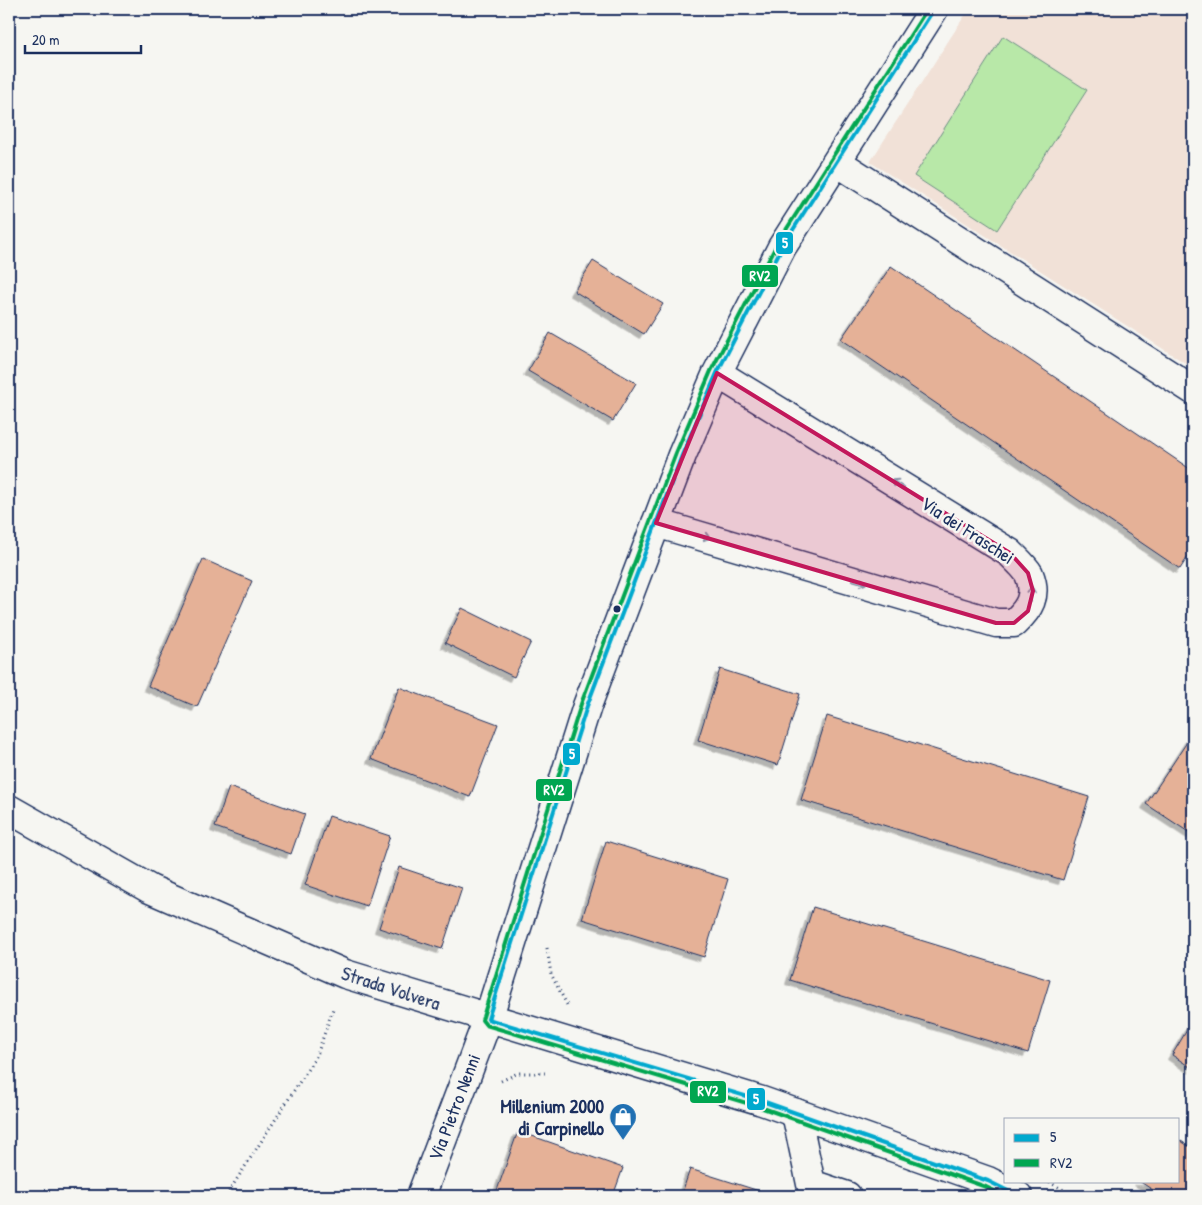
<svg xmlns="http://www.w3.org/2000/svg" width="1202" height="1205" viewBox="0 0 1202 1205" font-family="'Patrick Hand',sans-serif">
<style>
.built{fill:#f1e1d7}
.green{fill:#b8e8a8;stroke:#6a8c83}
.building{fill:#e5b197;stroke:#1b2f5e;filter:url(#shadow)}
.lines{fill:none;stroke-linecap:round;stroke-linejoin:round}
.minor-casing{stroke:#1b2f5e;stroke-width:31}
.tertiary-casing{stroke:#1b2f5e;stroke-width:31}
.path{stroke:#1b2f5e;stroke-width:3;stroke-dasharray:1 4;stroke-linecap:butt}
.minor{stroke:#f6f6f2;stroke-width:28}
.tertiary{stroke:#f6f6f2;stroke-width:28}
.bus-1-casing{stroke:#f6f6f2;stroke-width:8}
.bus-2-casing{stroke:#f6f6f2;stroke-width:8}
.bus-1{stroke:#00a9ce;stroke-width:4}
.bus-2{stroke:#00a651;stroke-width:4}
.oneway{stroke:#8892a8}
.marked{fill:#c2185b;fill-opacity:0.2;stroke:#c2185b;stroke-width:4;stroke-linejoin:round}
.bus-dot{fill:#1b2f5e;stroke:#f6f6f2;stroke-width:2}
.labels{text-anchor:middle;stroke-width:5;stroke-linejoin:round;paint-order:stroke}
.street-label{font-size:19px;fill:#1b2f5e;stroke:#f6f6f2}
.poi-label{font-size:19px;font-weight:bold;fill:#1b2f5e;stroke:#f6f6f2;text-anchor:end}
.line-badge{stroke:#f6f6f2;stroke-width:2}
.badge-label{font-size:14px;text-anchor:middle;font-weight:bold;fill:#fff}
</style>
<defs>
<filter id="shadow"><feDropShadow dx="-4.5" dy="4.5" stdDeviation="0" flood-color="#0004"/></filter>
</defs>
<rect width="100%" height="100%" fill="#f6f6f2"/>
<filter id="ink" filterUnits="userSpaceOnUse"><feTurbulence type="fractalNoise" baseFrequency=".02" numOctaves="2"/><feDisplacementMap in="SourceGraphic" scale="10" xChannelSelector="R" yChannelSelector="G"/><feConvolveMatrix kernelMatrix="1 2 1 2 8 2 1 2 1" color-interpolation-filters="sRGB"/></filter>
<g filter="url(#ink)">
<!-- built -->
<path class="built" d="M 969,9 L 1193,9 L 1193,368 L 870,162 Z"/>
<!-- green -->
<path class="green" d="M 1003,36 L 1087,90 L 997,230 L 914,176 Z"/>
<!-- building -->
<path class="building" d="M 593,261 L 663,304 L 644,334 L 574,291 Z
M 891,266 L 1193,471 L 1193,549 L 1180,569 L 841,339 Z
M 550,333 L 636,383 L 613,421 L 528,371 Z
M 203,559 L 252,581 L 197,707 L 148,686 Z
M 462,608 L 531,642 L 514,677 L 445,643 Z
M 720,669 L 800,694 L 778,765 L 698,740 Z
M 399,687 L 498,724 L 470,797 L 371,759 Z
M 827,716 L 1089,797 L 1063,880 L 801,800 Z
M 1191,736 L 1193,737 L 1193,835 L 1146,804 Z
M 229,787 L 305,814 L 291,854 L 215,827 Z
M 329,816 L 390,836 L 367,906 L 305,885 Z
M 606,841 L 728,879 L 704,957 L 582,919 Z
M 399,867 L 462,888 L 442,949 L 379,928 Z
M 813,907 L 1050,980 L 1028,1053 L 790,980 Z
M 1193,1020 L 1193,1069 L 1172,1055 Z
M 518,1131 L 623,1168 L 613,1196 L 495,1196 Z
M 1178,1139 L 1193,1149 L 1193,1183 L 1185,1196 L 1162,1196 L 1139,1181 L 1178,1181 Z
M 690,1169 L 775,1196 L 681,1196 Z"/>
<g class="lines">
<defs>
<path id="minor" d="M 837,162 L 1193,390
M 656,523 L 996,623 L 1014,623 C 1029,609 1038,596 1029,574 C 1025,567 1016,559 1010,553 L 717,373
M 796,1113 L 811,1184 L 847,1196
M 421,1196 L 488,1019 L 587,706 L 682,455 L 717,373 L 782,247 L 934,9"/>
<path id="tertiary" d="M 9,809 L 150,889 L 345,974 L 762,1101 L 988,1181 L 1018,1196"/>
</defs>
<!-- minor casing -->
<use href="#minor" class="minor-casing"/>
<!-- tertiary casing -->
<use href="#tertiary" class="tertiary-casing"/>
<!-- path -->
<path class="path" d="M 547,948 L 551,974 L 567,1005
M 501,1081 L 518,1073 L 545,1073
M 1049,1182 L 1075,1196
M 226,1196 L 317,1055 L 334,1006"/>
<!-- minor -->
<use href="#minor" class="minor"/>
<!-- tertiary -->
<use href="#tertiary" class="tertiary"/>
<defs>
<path id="bus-1" d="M 488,1019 L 587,706 L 682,455 L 717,373 L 782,247 L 934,9
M 488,1019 L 762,1101 L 988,1181 L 1018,1196"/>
<path id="bus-2" d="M 927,9 L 777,244 L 711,371 L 676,453 L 581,704 L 482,1020 L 486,1025 L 760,1107 L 986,1187 L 1005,1196"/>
</defs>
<!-- bus-1 casing -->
<use href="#bus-1" class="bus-1-casing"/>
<!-- bus-2 casing -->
<use href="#bus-2" class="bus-2-casing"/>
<!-- bus-1 -->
<use href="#bus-1" class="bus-1"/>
<!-- bus-2 -->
<use href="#bus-2" class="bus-2"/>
</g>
<!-- one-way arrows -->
<defs><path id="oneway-shaft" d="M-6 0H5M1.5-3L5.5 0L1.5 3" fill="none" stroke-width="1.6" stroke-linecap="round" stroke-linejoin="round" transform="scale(1.25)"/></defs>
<g class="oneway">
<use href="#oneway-shaft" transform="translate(898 484) rotate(-148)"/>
<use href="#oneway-shaft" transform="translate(703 536) rotate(16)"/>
<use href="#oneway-shaft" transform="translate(859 582) rotate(16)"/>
<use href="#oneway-shaft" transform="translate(1031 594) rotate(-85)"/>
</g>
</g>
<!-- marked area -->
<path class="marked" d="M 717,373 L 1010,553 L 1028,573 L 1033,591 L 1028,611 L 1014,623 L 996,623 L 656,523 Z"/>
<!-- icons -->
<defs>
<symbol id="shop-pin" viewBox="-11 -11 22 30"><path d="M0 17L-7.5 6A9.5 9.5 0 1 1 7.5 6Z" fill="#1f6fb2" stroke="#f6f6f2"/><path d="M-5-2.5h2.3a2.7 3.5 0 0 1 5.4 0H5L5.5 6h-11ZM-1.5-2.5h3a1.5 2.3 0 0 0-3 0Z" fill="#fff"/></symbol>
</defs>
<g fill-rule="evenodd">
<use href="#shop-pin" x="607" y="1101" width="32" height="43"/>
</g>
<!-- markers -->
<circle class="bus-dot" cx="617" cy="609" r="4.5"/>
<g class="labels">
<!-- street labels -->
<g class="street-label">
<text transform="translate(968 530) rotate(33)" y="7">Via dei Fraschei</text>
<text transform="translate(391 988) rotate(18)" y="7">Strada Volvera</text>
<text transform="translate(454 1107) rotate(-69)" y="7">Via Pietro Nenni</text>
</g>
<!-- poi labels -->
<g class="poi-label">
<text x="604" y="1113">Millenium 2000<tspan x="604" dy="22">di Carpinello</tspan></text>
</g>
</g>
<g class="line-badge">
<rect x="775" y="231" width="19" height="24" rx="5" fill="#00a9ce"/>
<rect x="741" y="264" width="38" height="24" rx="5" fill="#00a651"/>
<rect x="562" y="742" width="19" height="24" rx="5" fill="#00a9ce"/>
<rect x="535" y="778" width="38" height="24" rx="5" fill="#00a651"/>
<rect x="689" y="1080" width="38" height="24" rx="5" fill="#00a651"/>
<rect x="746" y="1087" width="20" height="24" rx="5" fill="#00a9ce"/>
</g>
<g class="badge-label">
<text x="785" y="248">5</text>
<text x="760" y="281">RV2</text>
<text x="572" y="759">5</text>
<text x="554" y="795">RV2</text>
<text x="708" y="1096">RV2</text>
<text x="756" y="1104">5</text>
</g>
<!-- margin -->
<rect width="1202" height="1205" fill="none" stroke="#f6f6f2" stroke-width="30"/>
<rect x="15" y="15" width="1172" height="1175" fill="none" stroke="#1b2f5e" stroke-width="2" filter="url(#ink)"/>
<!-- legend -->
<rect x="1004" y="1118" width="175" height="65" fill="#f6f6f2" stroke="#9ea6b7"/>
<rect x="1014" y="1134" width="25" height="8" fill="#00a9ce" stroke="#9ea6b7"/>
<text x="1050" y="1142" font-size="15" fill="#1b2f5e">5</text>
<rect x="1014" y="1159" width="25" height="8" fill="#00a651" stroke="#9ea6b7"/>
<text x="1050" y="1168" font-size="15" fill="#1b2f5e">RV2</text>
<!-- scale -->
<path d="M25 45v8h116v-8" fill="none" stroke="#1b2f5e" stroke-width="2.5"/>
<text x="32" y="45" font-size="15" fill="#1b2f5e" stroke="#f6f6f2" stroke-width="4" paint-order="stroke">20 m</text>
</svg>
